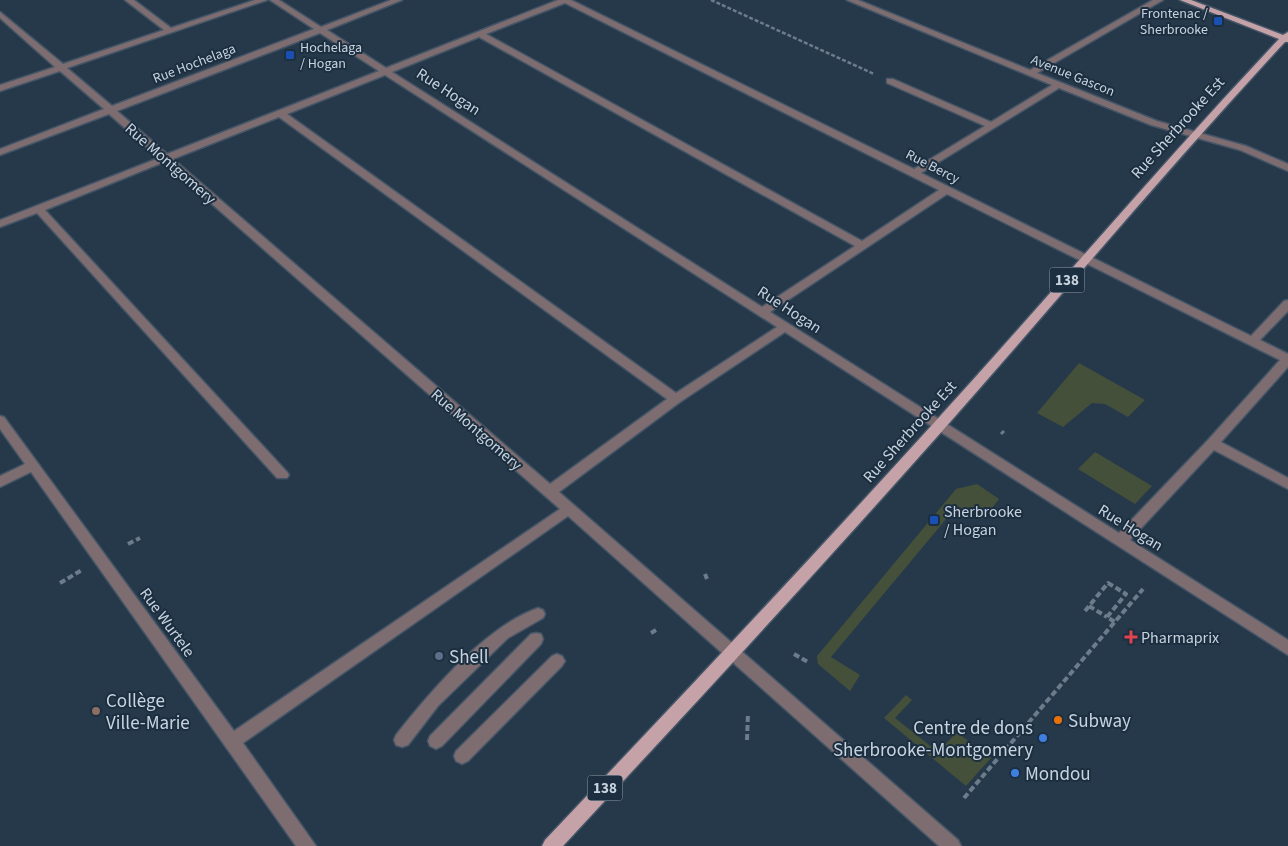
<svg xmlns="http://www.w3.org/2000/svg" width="1288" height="846" viewBox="0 0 1288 846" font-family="'Source Sans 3',sans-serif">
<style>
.green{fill:#44503a}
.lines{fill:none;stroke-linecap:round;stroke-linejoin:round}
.minor-casing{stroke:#435566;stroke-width:3}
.major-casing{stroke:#435566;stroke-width:3}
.path-far2{stroke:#6c7c8b;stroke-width:2.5;stroke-dasharray:4 2;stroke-linecap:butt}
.path-far1{stroke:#6c7c8b;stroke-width:3;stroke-dasharray:4.5 2.5;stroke-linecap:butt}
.path{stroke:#6c7c8b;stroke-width:4;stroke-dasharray:6 3;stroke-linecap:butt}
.minor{fill:#7e6d70;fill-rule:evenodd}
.major{fill:#c5a2a7;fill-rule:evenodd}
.transit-dot{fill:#1a4fb4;stroke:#1c2f40;stroke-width:2}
.health-dot{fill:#e0444e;stroke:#1c2f40;stroke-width:2}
.service-dot{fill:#5c6f8a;stroke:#1c2f40;stroke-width:2}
.education-dot{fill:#8d6e63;stroke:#1c2f40;stroke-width:2}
.food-dot{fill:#e8710a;stroke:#1c2f40;stroke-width:2}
.shop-dot{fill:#3f7fe0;stroke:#1c2f40;stroke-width:2}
.labels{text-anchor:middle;stroke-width:4;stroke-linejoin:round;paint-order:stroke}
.far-poi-label{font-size:14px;fill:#c8d3df;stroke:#1c2f40;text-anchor:end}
.far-street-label{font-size:14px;fill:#c8d3df;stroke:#1c2f40}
.shield{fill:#1c2f40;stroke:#94a2af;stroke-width:1}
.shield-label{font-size:15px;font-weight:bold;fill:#c8d3df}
.street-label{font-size:16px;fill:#c8d3df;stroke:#1c2f40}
.poi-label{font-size:16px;fill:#c8d3df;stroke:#1c2f40;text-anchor:start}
.near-poi-label{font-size:19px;fill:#c8d3df;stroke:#1c2f40;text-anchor:start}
</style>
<rect width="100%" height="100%" fill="#26394b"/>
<!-- green -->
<path class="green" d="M 1079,363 L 1145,400 L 1128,417 L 1105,404 L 1092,403 L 1063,427 L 1037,413 Z
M 1095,452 L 1152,486 L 1135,504 L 1078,469 Z
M 977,484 L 999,499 L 984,518 L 981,519 L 957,506 L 831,657 L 860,675 L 850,691 L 818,664 L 817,656 L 956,489 Z
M 906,695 L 912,700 L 895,718 L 938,752 L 955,734 L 959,734 L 991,758 L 966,786 L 884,718 Z"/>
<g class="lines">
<defs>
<path id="minor" d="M 125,0 L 134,0 L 171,28 L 255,0 L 267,0 L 67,68 L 112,106 L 314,29 L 270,0 L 279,0 L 321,27 L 391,0 L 402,0 L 327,30 L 386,68 L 558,0 L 571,0 L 914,169 L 985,126 L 887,83 L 887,79 L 893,79 L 991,122 L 1052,85 L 847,0 L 858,0 L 1030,70 L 1153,0 L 1163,0 L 1037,73 L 1157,121 L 1246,146 L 1288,164 L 1288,171 L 1240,150 L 1151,125 L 1059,88 L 921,173 L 1251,336 L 1284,301 L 1288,300 L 1288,311 L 1260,340 L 1288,354 L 1288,367 L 1221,442 L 1288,478 L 1288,489 L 1214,450 L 1130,540 L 1288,640 L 1288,655 L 785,332 L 680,402 L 559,492 L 958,840 L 961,846 L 939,846 L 568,516 L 243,743 L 316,846 L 296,846 L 31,472 L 0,487 L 0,476 L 25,464 L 0,429 L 0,416 L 4,417 L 234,731 L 560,509 L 164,162 L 45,210 L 287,472 L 289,475 L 287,478 L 277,478 L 37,213 L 0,227 L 0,220 L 159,158 L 109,114 L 0,155 L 0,149 L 104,109 L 60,71 L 0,91 L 0,85 L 55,67 L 0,18 L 0,12 L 63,64 L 164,30 ZM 565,3 L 939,190 L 862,241 L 486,34 ZM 320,33 L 379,71 L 167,154 L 117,111 ZM 479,37 L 855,246 L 762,307 L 392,72 ZM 385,75 L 777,327 L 676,393 L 287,114 ZM 279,117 L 667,399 L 550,484 L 173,159 ZM 947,194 L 1280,360 L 1208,440 L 1119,533 L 770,312 Z
M 538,608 L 543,610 L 545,614 L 543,618 L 508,638 L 438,706 L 408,745 L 402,747 L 396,745 L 394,740 L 396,735 C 430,692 486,626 538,608 Z
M 536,633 L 541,634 L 543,639 L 541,644 L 442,746 L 436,749 L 430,746 L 428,741 L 430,736 L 531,634 Z
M 557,654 L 562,656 L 565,661 L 562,666 L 468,761 L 462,764 L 456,761 L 454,756 L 456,751 L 552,656 Z"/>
<path id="major" d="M 1180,0 L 1191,0 L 1283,35 L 1288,32 L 1288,42 L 1285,42 C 1168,168 1058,300 944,429 C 819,570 691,708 563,846 L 542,846 L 545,840 C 675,703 805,565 932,425 C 1049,297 1160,165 1279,39 Z"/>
</defs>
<!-- minor casing -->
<use href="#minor" class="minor-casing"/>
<!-- major casing -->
<use href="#major" class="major-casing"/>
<!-- path-far2 -->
<path class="path-far2" d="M 711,0 L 874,74"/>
<!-- path-far1 -->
<path class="path-far1" d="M 1001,434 L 1004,431"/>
<!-- path -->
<path class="path" d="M 128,544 L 140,538
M 705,574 L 707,579
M 60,583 L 82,570
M 1089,606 L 1107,617
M 1085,611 L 1108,583 L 1126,594 L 1107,617 L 1115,622
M 651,633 L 656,630
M 794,654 L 808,662
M 747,740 L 748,713
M 964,798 L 1143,589"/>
<!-- minor -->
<use href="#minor" class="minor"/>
<!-- major -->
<use href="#major" class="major"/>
</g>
<!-- markers -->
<g class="transit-dot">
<rect x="1213" y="16" width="10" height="10" rx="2.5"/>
<rect x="285" y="50" width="10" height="10" rx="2.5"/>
<rect x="929" y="515" width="10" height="10" rx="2.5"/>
</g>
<path class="health-dot" d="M1128.5 629.5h5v5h5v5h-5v5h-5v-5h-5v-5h5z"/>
<circle class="service-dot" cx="439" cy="656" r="5"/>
<circle class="education-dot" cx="96" cy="711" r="5"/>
<circle class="food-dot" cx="1058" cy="720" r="5"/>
<g class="shop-dot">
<circle cx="1043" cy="738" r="5"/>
<circle cx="1015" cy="773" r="5"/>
</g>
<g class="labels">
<!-- far-poi labels -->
<g class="far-poi-label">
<text x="1208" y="18">Frontenac /<tspan x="1208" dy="16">Sherbrooke</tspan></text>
<text x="300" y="52" text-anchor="start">Hochelaga<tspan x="300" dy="16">/ Hogan</tspan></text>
</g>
<!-- far-street labels -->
<g class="far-street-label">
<text transform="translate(194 63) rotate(-21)" y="5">Rue Hochelaga</text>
<text transform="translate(1073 75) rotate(22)" y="5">Avenue Gascon</text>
<text transform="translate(933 166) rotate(27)" y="5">Rue Bercy</text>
</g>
<!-- shield labels -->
<g class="shield">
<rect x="1049.5" y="267.5" width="35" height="25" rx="4"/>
<rect x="587.5" y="775.5" width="35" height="25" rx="4"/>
</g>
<g class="shield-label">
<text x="1067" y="285">138</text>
<text x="605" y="793">138</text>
</g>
<!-- street labels -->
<g class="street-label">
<text transform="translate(449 91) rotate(33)" y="6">Rue Hogan</text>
<text transform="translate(1177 127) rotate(-48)" y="6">Rue Sherbrooke Est</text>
<text transform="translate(171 163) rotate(41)" y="6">Rue Montgomery</text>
<text transform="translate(790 309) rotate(33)" y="6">Rue Hogan</text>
<text transform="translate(477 429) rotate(41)" y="6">Rue Montgomery</text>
<text transform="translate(909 431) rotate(-48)" y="6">Rue Sherbrooke Est</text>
<text transform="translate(1131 527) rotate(32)" y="6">Rue Hogan</text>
<text transform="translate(168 622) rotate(54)" y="6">Rue Wurtele</text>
</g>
<!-- poi labels -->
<g class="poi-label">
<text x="944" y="517">Sherbrooke<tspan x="944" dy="18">/ Hogan</tspan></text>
<text x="1141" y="643">Pharmaprix</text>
</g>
<!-- near-poi labels -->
<g class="near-poi-label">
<text x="449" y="663">Shell</text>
<text x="106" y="707">Collège<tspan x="106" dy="22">Ville-Marie</tspan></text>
<text x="1068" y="727">Subway</text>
<text x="1033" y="734" text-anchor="end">Centre de dons<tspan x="1033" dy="22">Sherbrooke-Montgomery</tspan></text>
<text x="1025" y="780">Mondou</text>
</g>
</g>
</svg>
